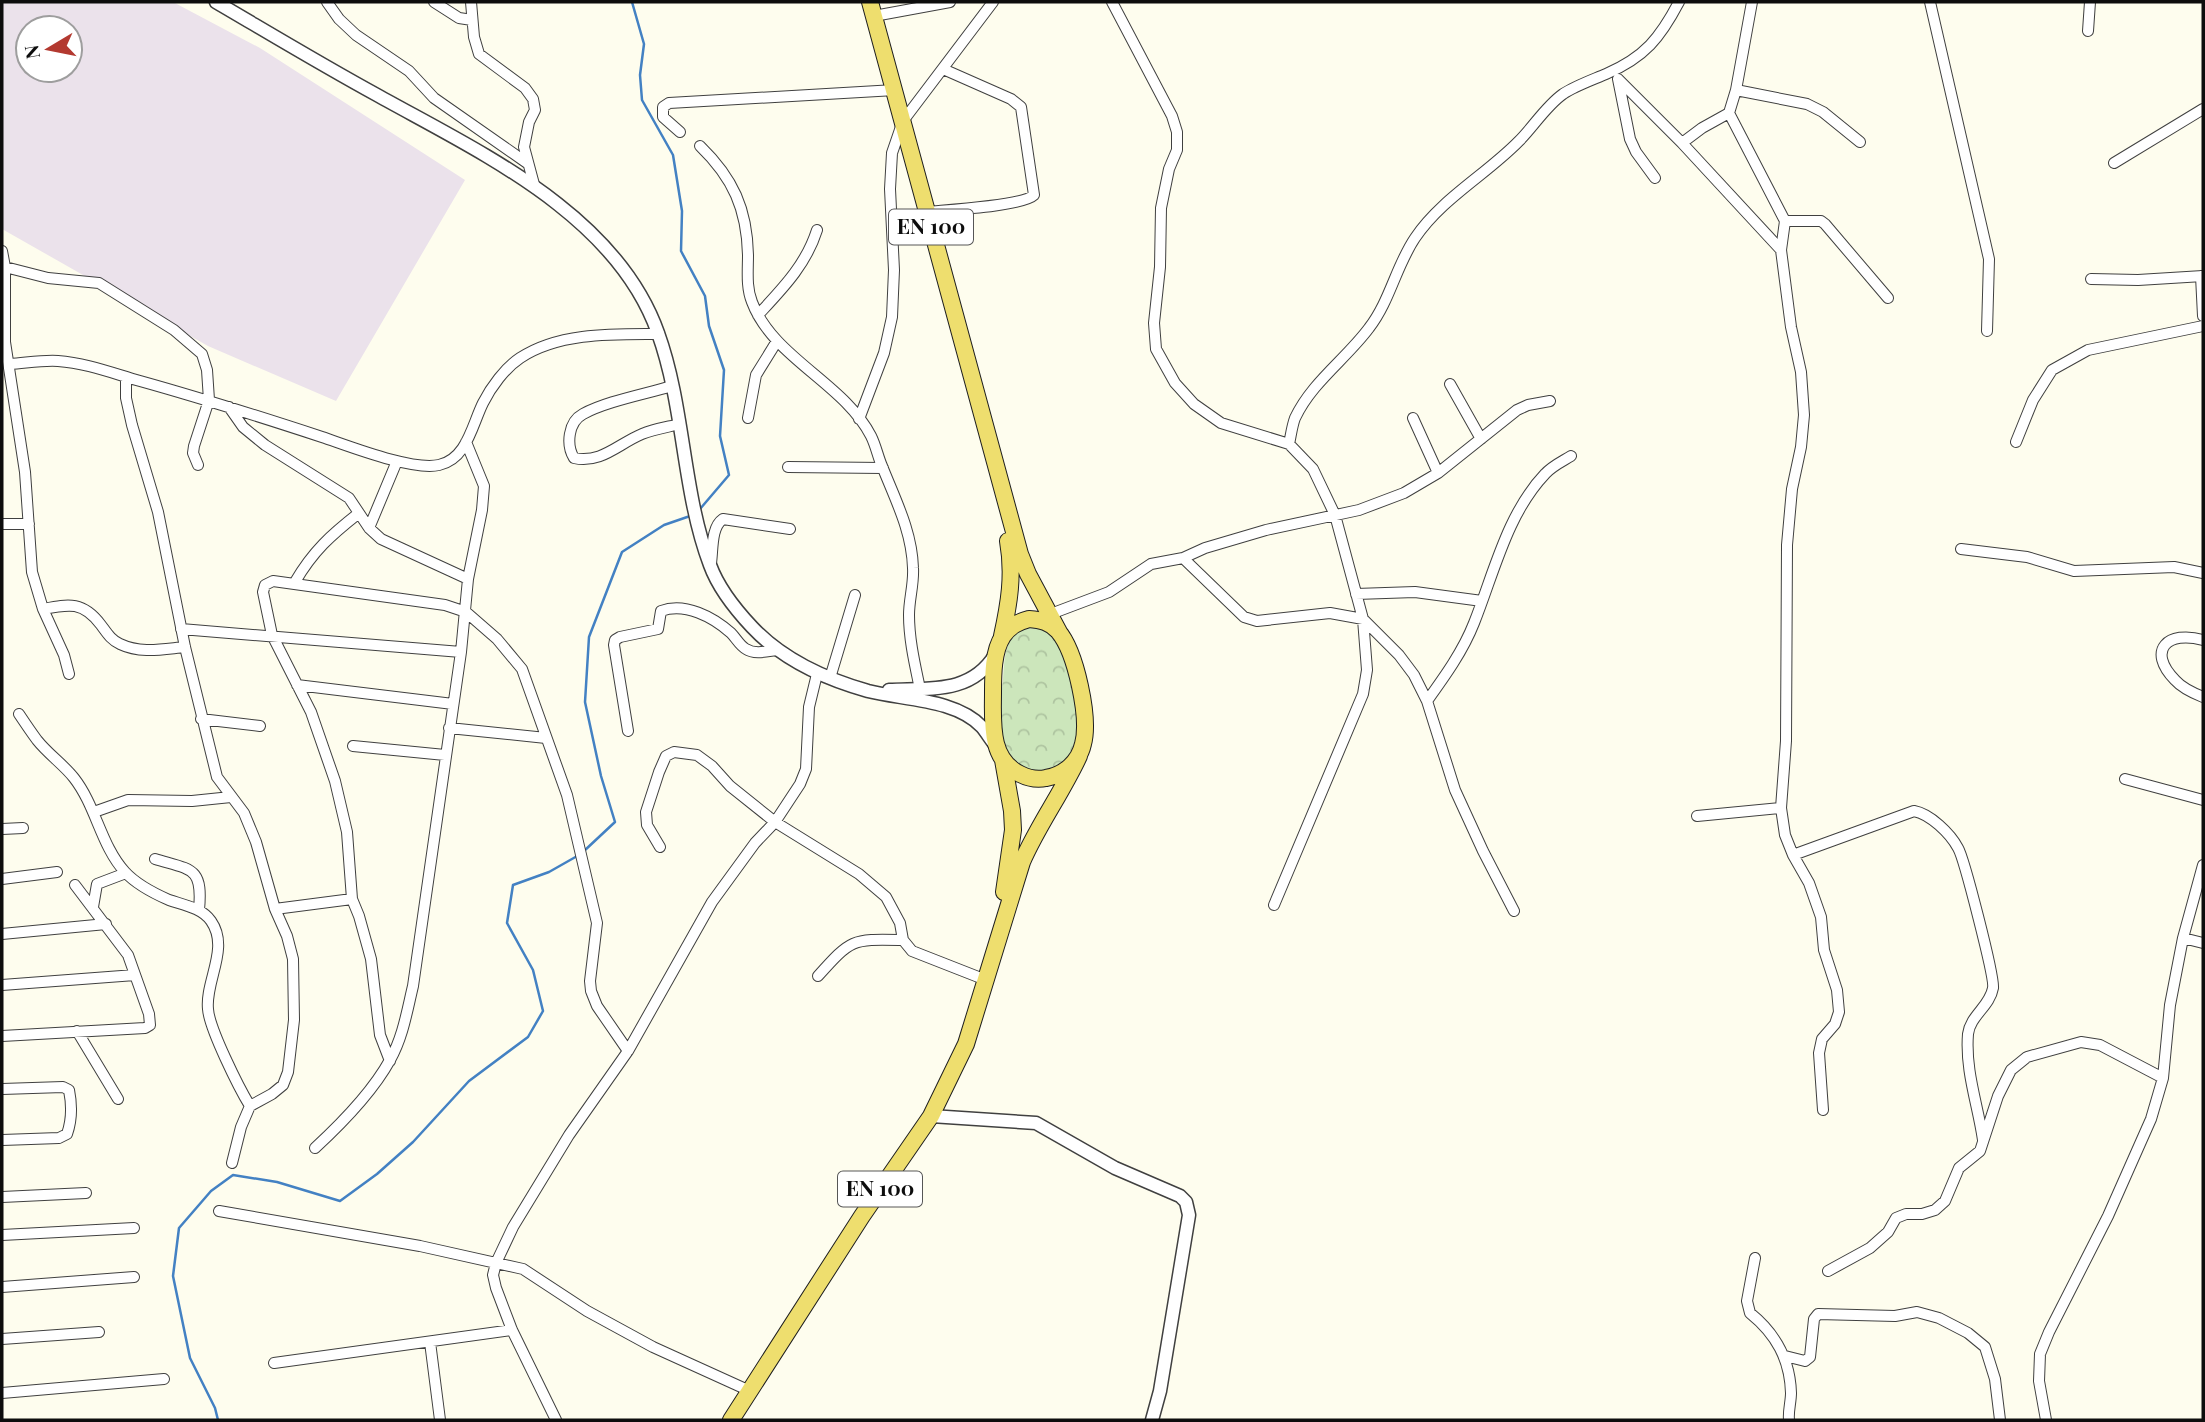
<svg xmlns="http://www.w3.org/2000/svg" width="2205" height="1422" viewBox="0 0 2205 1422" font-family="'Playfair Display',serif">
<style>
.industrial{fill:#ebe2eb;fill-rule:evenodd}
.park{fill:url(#park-crowns)}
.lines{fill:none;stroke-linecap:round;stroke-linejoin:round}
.stream{stroke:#4381c3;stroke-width:2.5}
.minor-casing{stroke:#404040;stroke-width:12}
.tertiary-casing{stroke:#404040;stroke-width:15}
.primary-casing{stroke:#1e1e1e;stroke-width:18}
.minor{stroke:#fff;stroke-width:10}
.tertiary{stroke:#fff;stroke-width:12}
.primary{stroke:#eede6e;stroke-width:16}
.labels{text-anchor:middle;stroke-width:7;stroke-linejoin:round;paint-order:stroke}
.shield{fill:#fff;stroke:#565656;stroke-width:2}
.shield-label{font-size:21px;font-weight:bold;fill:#0d0d0d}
</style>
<defs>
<pattern id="park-crowns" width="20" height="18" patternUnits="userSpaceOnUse" patternTransform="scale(1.75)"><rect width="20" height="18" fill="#cce6bb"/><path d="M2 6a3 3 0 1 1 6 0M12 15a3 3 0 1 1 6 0" fill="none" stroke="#aec4a0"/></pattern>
</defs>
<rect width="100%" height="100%" fill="#fefdee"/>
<!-- industrial -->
<path class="industrial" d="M 2,2 L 173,2 L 260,48 L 465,180 L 336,401 L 208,346 L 2,229 ZM 28,28 L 70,28 L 70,70 L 28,70 Z"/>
<!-- park -->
<path class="park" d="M 1033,626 C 1037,628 1044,629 1048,632 C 1078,656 1099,766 1043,771 C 992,776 999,712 1003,680 C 1004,666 1004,646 1014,634 C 1019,628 1026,628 1033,626 Z"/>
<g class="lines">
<!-- stream -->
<path class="stream" d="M 632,2 L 644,44 L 640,75 L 642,100 L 673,155 L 682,211 L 681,251 L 705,296 L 709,326 L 724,370 L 720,436 L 729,475 L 700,509
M 584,851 L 615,822 L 601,776 L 585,702 L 589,637 L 622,552 L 664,525 L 693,515
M 218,1420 L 215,1408 L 190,1358 L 173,1276 L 179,1228 L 211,1191 L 233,1175 L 277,1182 L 340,1201 L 377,1174 L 413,1142 L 469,1081 L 528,1037 L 543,1011 L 533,970 L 507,923 L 513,885 L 549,872 L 579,855"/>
<defs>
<path id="minor" d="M 327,2 L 339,19 L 356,35 L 409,71 L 434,98 L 527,163
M 434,2 L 459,18 L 472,20
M 471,2 L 474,37 L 479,54 L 525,88 L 533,99 L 535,110 L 529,122 L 524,147 L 535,188
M 1112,2 L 1172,116 L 1177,132 L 1177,150 L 1169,169 L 1161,208 L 1160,267 L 1154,323 L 1156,349 L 1175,383 L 1194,404 L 1221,423 L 1289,444 L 1313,469 L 1335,515 L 1363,619 L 1367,670 L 1363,694 L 1274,905
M 1752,2 L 1736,90 L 1729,113 L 1785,221 L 1781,250 L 1791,327 L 1801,372 L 1804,415 L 1801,447 L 1792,489 L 1787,545 L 1786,741 L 1781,808 L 1785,835 L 1793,855 L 1809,883 L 1821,917 L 1824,950 L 1837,990 L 1839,1012 L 1835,1024 L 1822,1039 L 1819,1053 L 1823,1110
M 1930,2 L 1989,259 L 1987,331
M 874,16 L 950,2
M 2088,31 L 2090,2
M 1618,79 L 1682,143 L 1781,250
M 1618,79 L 1630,139 L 1636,152 L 1655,178
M 1736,90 L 1807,104 L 1823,112 L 1860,142
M 680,132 L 663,117 L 663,107 L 669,103 L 895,90
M 1682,143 L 1702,128 L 1729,113
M 700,146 C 733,178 747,209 748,255 C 748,271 746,287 752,302 C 773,358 844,383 871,436 C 876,446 878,457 882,466 C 895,499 912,531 913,568 C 914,584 909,599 909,615 C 909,640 915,665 920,689
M 2114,163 L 2203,109
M 927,212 C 947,210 1023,206 1034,195 L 1021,107 L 1011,99 L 943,69
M 1785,221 L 1821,221 L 1825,224 L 1888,298
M 2,251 L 5,267 L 5,342 L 25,472 L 32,572 L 43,609 L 64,655 L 69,674
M 5,267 L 48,278 L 99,283 L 174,330 L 202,354 L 207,370 L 209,400 L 194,446 L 193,453 L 198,465
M 2201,276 L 2203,316
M 2091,279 L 2138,280 L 2203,276
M 758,315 C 782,289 806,265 817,230
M 10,364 C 26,363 42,360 58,361 C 86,363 112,373 140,381 C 201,398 261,417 322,437 C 349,446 412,471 439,465 C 467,459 472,425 483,403 C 491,387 505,368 520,358 C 559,332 614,334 659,334
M 126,377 L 126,398 L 132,425 L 158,512 L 185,647 L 217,777 L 244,813 L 256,842 L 275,909 L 287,936 L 293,959 L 294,1020 L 288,1072 L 283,1085 L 272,1094 L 250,1106 L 241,1127 L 232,1163
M 1450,384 L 1481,439
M 672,386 C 646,394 607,401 583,414 C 568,422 566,445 574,458 C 601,464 618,444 642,434 C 654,429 668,427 680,424
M 229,407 L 243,427 L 265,445 L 349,498 L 369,528 L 381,539 L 468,579
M 748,418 L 756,375 L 777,341
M 1413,418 L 1438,473
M 859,419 L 884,353 L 892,317 L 894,270 L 890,189 L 892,153 L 903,121 L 993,2
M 2016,442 L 2033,400 L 2052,370 L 2088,350 L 2203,326
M 1289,444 C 1291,435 1292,426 1295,418 C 1312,382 1346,359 1369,328 C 1390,301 1396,266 1415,238 C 1441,199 1487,174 1519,141 C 1534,126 1546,106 1563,94 C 1575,86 1592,80 1606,74 C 1645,57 1660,38 1679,2
M 788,467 L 883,468
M 2,524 L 29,524
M 369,528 L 397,461
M 1961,549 L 2027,557 L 2074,571 L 2174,567 L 2203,573
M 1183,558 L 1244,617 L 1257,621 L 1330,613 L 1363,619 L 1399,655 L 1414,675 L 1427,701 L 1455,790 L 1483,851 L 1514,911
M 711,563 C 713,550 711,527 723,519 L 790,529
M 295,582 C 313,551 331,535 359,513
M 1356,594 L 1415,592 L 1482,601
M 43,609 C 69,604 83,601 101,625 C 107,633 111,640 120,644 C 141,654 163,649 185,647
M 1048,615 L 1109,592 L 1151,564 L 1183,558 L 1205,548 L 1266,530 L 1359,510 L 1404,493 L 1438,473 L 1517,410 L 1528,405 L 1550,401
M 181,629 L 461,652
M 2203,640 C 2168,630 2146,650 2175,680 C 2182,688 2193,693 2203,697
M 830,678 L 855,595
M 297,685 L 453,704
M 1427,701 C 1445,676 1463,651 1474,623 C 1494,573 1507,514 1545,474 C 1552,466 1563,461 1571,456
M 19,714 C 25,723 31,732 37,740 C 48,754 64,765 74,778 C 96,806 101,846 125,872 C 137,885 153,893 169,900 C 184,905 202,908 211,921 C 230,948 205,981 208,1009 C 209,1028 239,1088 250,1106
M 201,719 L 260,726
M 449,728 L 546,738
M 628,731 L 614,645 L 615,640 L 620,637 L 658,629 L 661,611 C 685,602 713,617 731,633 C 736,638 740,646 746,649 C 755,655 768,651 778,650
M 353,746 L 445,755
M 2125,779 L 2203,800
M 94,812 L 128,800 L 192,801 L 231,797
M 1697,816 L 1781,808
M 2,829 L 23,828
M 660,847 L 647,825 L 646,812 L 659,772 L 666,756 L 674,752 L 697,755 L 712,766 L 730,786 L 775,822 L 859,874 L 886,897 L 900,923 L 903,940 L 912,951 L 986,980
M 1793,855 L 1914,811 C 1930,814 1950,833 1958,848 C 1964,858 1995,978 1993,988 C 1990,1006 1970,1016 1968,1034 C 1965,1071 1978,1105 1983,1140
M 155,859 C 192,870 203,867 199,910
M 2,879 L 57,872
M 93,907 L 97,884 L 126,873
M 275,909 L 352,899
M 2,934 L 106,924
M 2183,938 L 2203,943
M 818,976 C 852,938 852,939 903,940
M 2,985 L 135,975
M 77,1031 L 118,1099
M 2,1036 L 145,1028 L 150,1025 L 149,1014 L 128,955 L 75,885
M 390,1061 L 380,1035 L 371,959 L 359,916 L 352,899 L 347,832 L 335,781 L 311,712 L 272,635 L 263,592 L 265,585 L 273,581 L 445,605 L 466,612 L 497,639 L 522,669 L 567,795 L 597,923 L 590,981 L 591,991 L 597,1006 L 628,1051
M 2,1089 L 63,1087 L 69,1090 C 72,1105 72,1120 67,1134 L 59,1138 L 2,1140
M 315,1148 C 341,1124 373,1091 390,1060 C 403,1037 407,1011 413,986 L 461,652 L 468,579 L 482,510 L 484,486 L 466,442
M 2,1197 L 86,1193
M 219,1211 L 420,1246 L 523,1269 L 587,1311 L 653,1347 L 750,1391
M 2,1235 L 134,1228
M 1755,1258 L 1747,1301 L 1750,1313 C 1776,1334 1790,1359 1791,1393 C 1791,1402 1788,1411 1789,1420
M 1828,1271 L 1870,1248 L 1888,1232 L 1896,1218 L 1906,1214 L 1922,1214 L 1935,1210 L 1945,1201 L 1959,1168 L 1980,1151 L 1998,1096 L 2011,1070 L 2027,1057 L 2081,1042 L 2100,1045 L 2163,1078
M 2,1287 L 134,1277
M 2,1339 L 99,1332
M 430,1342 L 440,1420
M 1785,1356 L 1805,1361 L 1810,1357 L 1814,1319 L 1818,1314 L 1895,1316 L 1917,1312 L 1939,1318 L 1968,1333 L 1985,1347 L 1995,1379 L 2000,1420
M 274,1363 L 512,1330
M 2,1393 L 164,1379
M 556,1420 L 512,1330 L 496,1288 L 493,1275 L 496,1263 L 513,1227 L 569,1135 L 628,1051 L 712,902 L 755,843 L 775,822 L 800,784 L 806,769 L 809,707 L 817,674
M 2046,1420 L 2039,1381 L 2040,1354 L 2049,1332 L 2108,1216 L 2151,1119 L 2163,1078 L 2170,1005 L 2183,938 L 2203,865"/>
<path id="tertiary" d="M 216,2 C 269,33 322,65 377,95 C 479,152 616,214 658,333 C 685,408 682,491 710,565 C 718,587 736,610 752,627 C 783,660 825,679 868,691 C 904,700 956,699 982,727 C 987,733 991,740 996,746
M 889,690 C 930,688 971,694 995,655
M 931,1116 L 1036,1123 L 1115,1168 L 1180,1196 L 1186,1202 L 1189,1215 L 1160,1391 L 1152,1420"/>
<path id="primary" d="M 870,2 L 1020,554 L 1028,574 L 1059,632
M 1029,619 C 1041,620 1050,622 1058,631 C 1076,652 1090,718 1083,744 C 1079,762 1064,775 1046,778 C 1037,780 1028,778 1020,774 C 989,759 993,722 993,693 C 993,675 993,651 1003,636 C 1010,626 1018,622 1029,619 Z
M 1002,636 C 1009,604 1014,575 1008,541
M 1003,760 L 1012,811 L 1013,830 L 1004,892
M 731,1420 L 862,1216 L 931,1116 L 966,1044 L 1022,862 C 1038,825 1062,793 1079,756"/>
</defs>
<!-- minor casing -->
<use href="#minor" class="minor-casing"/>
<!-- tertiary casing -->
<use href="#tertiary" class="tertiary-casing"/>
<!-- primary casing -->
<use href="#primary" class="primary-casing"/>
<!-- minor -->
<use href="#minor" class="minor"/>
<!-- tertiary -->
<use href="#tertiary" class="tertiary"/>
<!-- primary -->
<use href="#primary" class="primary"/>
</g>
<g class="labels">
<!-- shield labels -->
<g class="shield">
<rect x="889" y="209.5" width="84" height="35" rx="5"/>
<rect x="838" y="1171.5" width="84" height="35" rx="5"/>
</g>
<g class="shield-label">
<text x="931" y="234">EN 100</text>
<text x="880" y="1196">EN 100</text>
</g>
</g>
<!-- border -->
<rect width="2205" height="1422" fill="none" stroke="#0d0d0d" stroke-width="7"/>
<!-- north arrow -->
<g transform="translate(49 49) rotate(260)"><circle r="33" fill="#ffffff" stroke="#9e9e9e" stroke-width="2"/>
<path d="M0-5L12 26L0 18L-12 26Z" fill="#b33930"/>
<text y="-10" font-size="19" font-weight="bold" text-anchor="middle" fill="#0d0d0d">N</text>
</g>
</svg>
